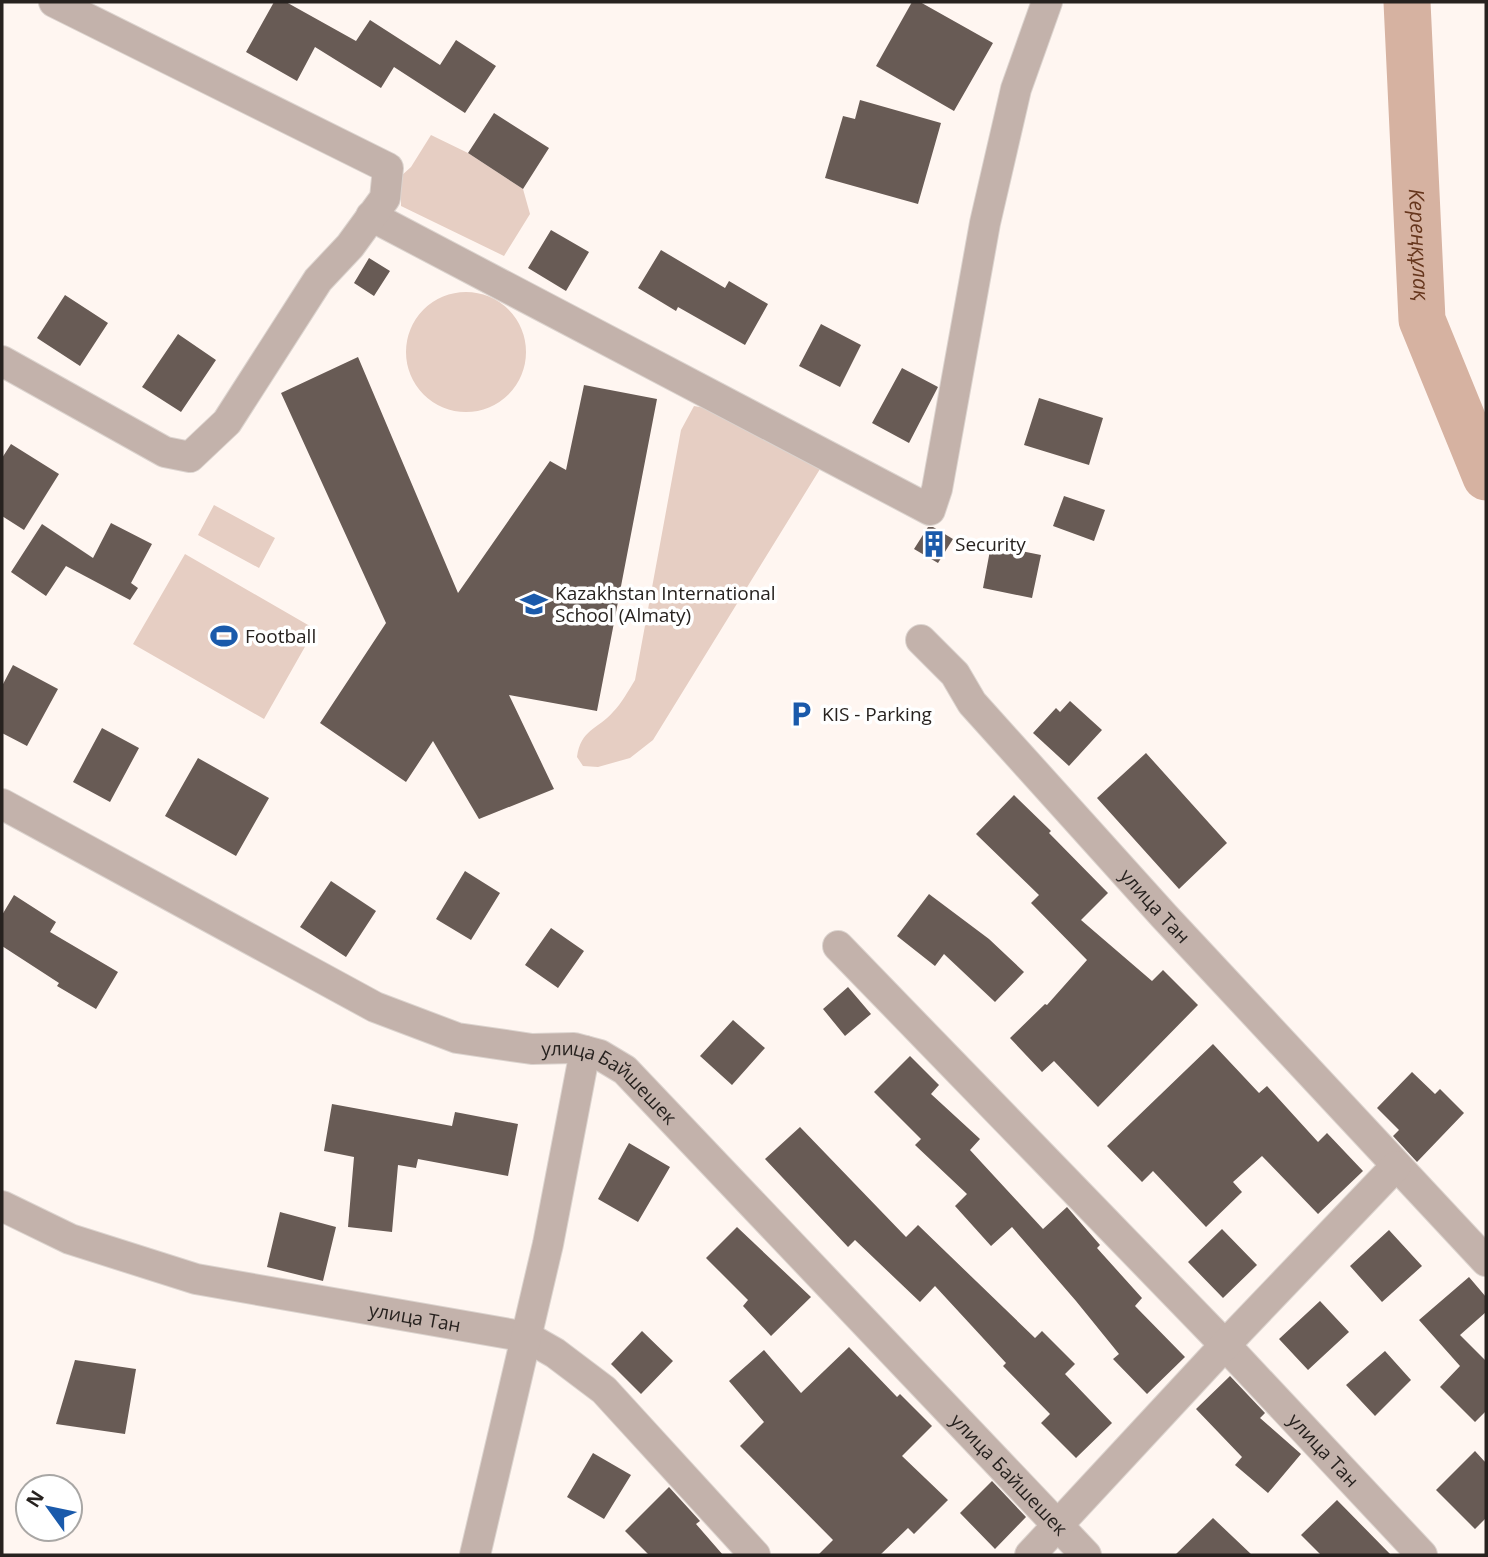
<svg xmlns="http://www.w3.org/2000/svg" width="1488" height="1557" viewBox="0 0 1488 1557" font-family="'Open Sans',sans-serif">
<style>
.green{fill:#e6cec3}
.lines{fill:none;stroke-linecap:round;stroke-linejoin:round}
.river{stroke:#d6b2a1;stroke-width:47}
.building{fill:#685b55}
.minor-casing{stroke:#dcd4cf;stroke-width:32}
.minor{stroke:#c3b2ab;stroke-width:30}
.labels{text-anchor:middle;stroke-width:7;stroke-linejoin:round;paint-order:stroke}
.poi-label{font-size:19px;fill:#27221f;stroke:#fff;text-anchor:start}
.street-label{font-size:19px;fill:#27221f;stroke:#fff}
.water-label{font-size:21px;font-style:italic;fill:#66361d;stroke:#fff}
</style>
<rect width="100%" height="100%" fill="#fff6f1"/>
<!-- green -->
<path class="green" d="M 431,135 L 468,153 L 523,189 L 530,214 L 504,256 L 401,206 L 401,176 L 411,167 Z
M406 352a60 60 0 1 1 120 0a60 60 0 1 1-120 0Z
M 694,406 L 705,408 L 820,469 L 653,740 L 630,758 L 598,767 L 583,766 L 577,757 C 581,729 597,730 613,712 C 622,703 628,691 635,680 L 681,430 Z
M 214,505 L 275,538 L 259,568 L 198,535 Z
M 185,554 L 315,629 L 264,719 L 133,644 Z"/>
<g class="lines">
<!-- river -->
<path class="river" id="s1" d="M 1407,2 L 1422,320 L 1486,477"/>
</g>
<!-- building -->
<path class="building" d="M 274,2 L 286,2 L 356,41 L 370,20 L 440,65 L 456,40 L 496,66 L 465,113 L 394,67 L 381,88 L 315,47 L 297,81 L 246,52 Z
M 912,2 L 920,2 L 993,43 L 954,111 L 876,66 Z
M 860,100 L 941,123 L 918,204 L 825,178 L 843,116 L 855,119 Z
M 494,113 L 549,148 L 523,189 L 468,153 Z
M 551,230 L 589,252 L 566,291 L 528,268 Z
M 661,250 L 725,288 L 729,281 L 768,304 L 745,345 L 678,307 L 676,311 L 638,288 Z
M 369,258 L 390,271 L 374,296 L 354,283 Z
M 65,295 L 108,323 L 80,366 L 37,338 Z
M 821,324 L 861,345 L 840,387 L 799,366 Z
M 178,334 L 216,360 L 181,412 L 142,387 Z
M 358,357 L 458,593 L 550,461 L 566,470 L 584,385 L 657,399 L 597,711 L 509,695 L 554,789 L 479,819 L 433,741 L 406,782 L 320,723 L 386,623 L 281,393 Z
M 902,368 L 938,387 L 909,443 L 872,423 Z
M 1039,398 L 1103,418 L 1089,465 L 1024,445 Z
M 11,444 L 59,474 L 24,530 L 2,516 L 2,458 Z
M 1064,496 L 1105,510 L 1094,541 L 1053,526 Z
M 111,523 L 152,544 L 131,583 L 138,588 L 130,600 L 66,566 L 46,596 L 11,572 L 42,524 L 93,558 Z
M 928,527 L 933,527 L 953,539 L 938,563 L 914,549 Z
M 991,545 L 1041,555 L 1032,598 L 983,588 Z
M 13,665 L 58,689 L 27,746 L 2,733 L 2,686 Z
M 1070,701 L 1102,730 L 1069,766 L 1033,733 L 1056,708 L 1060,712 Z
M 102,728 L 139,748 L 110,802 L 73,782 Z
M 1146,753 L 1227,843 L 1179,889 L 1097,798 Z
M 198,758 L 269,798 L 236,856 L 165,816 Z
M 1014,795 L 1051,831 L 1049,833 L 1108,893 L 1081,920 L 1152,981 L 1163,970 L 1198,1005 L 1098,1107 L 1054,1061 L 1042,1072 L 1010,1038 L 1045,1004 L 1047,1005 L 1087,960 L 1031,903 L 1039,895 L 976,834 Z
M 465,871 L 500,893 L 471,940 L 436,919 Z
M 331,881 L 376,911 L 346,957 L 300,927 Z
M 929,894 L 989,939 L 1024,972 L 995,1002 L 944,954 L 935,966 L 897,936 Z
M 14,895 L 56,922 L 50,932 L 118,972 L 96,1009 L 57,986 L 59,983 L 2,946 L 2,915 Z
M 551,928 L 584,951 L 558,988 L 525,965 Z
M 848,987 L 871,1014 L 845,1036 L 823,1009 Z
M 733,1020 L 765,1048 L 732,1085 L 700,1056 Z
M 1213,1044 L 1259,1093 L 1267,1086 L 1318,1142 L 1327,1133 L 1363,1171 L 1318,1214 L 1262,1156 L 1233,1182 L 1242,1192 L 1206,1227 L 1153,1171 L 1142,1182 L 1107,1146 Z
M 910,1056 L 939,1085 L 931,1094 L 980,1139 L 970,1150 L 1043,1229 L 1067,1207 L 1100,1245 L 1097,1248 L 1142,1298 L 1135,1306 L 1185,1357 L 1147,1394 L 1113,1359 L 1119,1354 L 1076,1301 L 1012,1227 L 991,1246 L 955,1206 L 967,1194 L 915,1145 L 921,1139 L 874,1092 Z
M 1412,1072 L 1435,1094 L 1440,1089 L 1464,1113 L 1417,1162 L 1393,1136 L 1399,1130 L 1377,1108 Z
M 332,1104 L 452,1126 L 455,1112 L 518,1124 L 508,1176 L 418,1159 L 416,1168 L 398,1165 L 392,1232 L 348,1227 L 354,1157 L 324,1151 Z
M 800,1127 L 906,1237 L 918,1225 L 1035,1338 L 1042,1331 L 1075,1364 L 1065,1374 L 1112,1423 L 1076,1458 L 1041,1423 L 1050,1414 L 1003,1366 L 1006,1363 L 935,1286 L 920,1302 L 855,1240 L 848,1247 L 765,1159 Z
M 629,1143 L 670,1167 L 638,1222 L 598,1199 Z
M 280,1212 L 336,1227 L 323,1281 L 267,1267 Z
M 737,1227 L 811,1297 L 771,1336 L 743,1306 L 748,1300 L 706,1258 Z
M 1222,1229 L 1257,1265 L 1223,1298 L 1188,1262 Z
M 1389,1230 L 1422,1266 L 1382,1302 L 1350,1266 Z
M 1469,1277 L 1486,1297 L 1486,1312 L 1460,1335 L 1486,1361 L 1486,1411 L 1475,1422 L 1440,1387 L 1460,1366 L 1419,1320 Z
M 1320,1301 L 1349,1332 L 1308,1370 L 1279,1339 Z
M 642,1331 L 673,1361 L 641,1394 L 611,1364 Z
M 849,1347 L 897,1397 L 900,1394 L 932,1426 L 902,1456 L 948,1500 L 914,1534 L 908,1528 L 880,1555 L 818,1555 L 833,1540 L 740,1446 L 764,1422 L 729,1381 L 764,1350 L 801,1393 Z
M 1385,1351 L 1411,1380 L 1375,1416 L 1346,1385 Z
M 75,1360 L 136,1369 L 125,1434 L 56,1424 Z
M 1230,1376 L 1265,1413 L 1260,1418 L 1301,1454 L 1268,1493 L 1235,1465 L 1242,1457 L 1196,1409 Z
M 1475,1451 L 1486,1463 L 1486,1518 L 1475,1529 L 1436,1490 Z
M 593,1453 L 631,1475 L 604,1519 L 567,1497 Z
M 992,1481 L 1026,1517 L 995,1549 L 960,1513 Z
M 669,1487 L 700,1521 L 696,1524 L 723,1555 L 649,1555 L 625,1531 Z
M 1337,1500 L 1391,1555 L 1321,1555 L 1301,1535 Z
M 1213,1518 L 1252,1555 L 1175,1555 Z"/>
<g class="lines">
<defs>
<g id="minor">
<path d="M 371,216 L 930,510 L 937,489 L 985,223 L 1016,89 L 1047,2"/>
<path d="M 2,361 L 165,452 L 190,457 L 227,422 L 318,280 L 350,246 L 385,198 L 388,168 L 54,2"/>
<path id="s2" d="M 921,640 L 955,674 L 972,703 L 1164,916 L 1486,1261"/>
<path id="s3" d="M 2,804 L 375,1007 L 457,1038 L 532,1049 L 574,1048 L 600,1055 L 625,1070 L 1086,1555"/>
<path id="s4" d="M 838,946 L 1225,1345 L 1422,1555"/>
<path id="s5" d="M 2,1206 L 70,1239 L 196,1279 L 527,1337 L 555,1353 L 604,1390 L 755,1555"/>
<path d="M 475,1555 L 548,1244 L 585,1051"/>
<path d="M 1030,1555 L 1225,1345 L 1396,1166"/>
</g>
</defs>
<!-- minor casing -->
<use href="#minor" class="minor-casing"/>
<!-- minor -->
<use href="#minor" class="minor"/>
</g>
<!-- icons -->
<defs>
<symbol id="building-bare" viewBox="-9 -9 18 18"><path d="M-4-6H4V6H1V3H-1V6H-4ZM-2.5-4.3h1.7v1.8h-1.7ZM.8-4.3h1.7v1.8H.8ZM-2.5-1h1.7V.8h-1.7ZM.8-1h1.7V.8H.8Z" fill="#1a5aab" stroke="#fff" stroke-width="2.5" paint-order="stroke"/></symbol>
<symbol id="school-bare" viewBox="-9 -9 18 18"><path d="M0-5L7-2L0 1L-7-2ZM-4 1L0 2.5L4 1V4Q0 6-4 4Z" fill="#1a5aab" stroke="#fff" stroke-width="2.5" paint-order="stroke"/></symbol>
<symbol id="stadium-bare" viewBox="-9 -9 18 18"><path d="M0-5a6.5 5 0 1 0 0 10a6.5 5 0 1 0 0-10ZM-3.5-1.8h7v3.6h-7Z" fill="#1a5aab" stroke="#fff" stroke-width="2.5" paint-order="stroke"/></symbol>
<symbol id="parking-bare" viewBox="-9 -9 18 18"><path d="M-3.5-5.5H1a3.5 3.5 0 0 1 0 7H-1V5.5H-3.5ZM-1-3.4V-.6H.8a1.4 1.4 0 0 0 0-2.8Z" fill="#1a5aab" stroke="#fff" stroke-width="2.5" paint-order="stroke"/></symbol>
</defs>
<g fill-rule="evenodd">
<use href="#building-bare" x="915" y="525" width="38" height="38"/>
<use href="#school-bare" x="515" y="585" width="38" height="38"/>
<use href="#stadium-bare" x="205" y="617" width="38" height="38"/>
<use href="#parking-bare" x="782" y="695" width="38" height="38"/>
</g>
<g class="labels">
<!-- poi labels -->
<g class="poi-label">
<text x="955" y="551">Security</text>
<text x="555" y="600">Kazakhstan International<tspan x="555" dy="22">School (Almaty)</tspan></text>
<text x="245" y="643">Football</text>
<text x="822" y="721">KIS - Parking</text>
</g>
<!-- street labels -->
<g class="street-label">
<text dy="7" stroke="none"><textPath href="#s2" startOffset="355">улица Тан</textPath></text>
<text dy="7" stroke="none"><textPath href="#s3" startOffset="677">улица Байшешек</textPath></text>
<text dy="7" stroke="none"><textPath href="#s5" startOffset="430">улица Тан</textPath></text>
<text dy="7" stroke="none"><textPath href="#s4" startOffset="700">улица Тан</textPath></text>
<text dy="7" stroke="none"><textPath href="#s3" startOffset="1244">улица Байшешек</textPath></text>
</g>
<!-- water labels -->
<g class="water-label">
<text dy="7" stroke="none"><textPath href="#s1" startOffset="243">Кереңқұлақ</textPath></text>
</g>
</g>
<!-- border -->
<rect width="1488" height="1557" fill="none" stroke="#27221f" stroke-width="7"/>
<!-- north arrow -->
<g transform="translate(49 1508) rotate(303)"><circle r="33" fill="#ffffff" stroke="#a9a7a5" stroke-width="2"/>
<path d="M0-5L12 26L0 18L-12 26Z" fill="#1a5aab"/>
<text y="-10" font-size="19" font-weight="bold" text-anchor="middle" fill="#27221f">N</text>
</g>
</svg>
